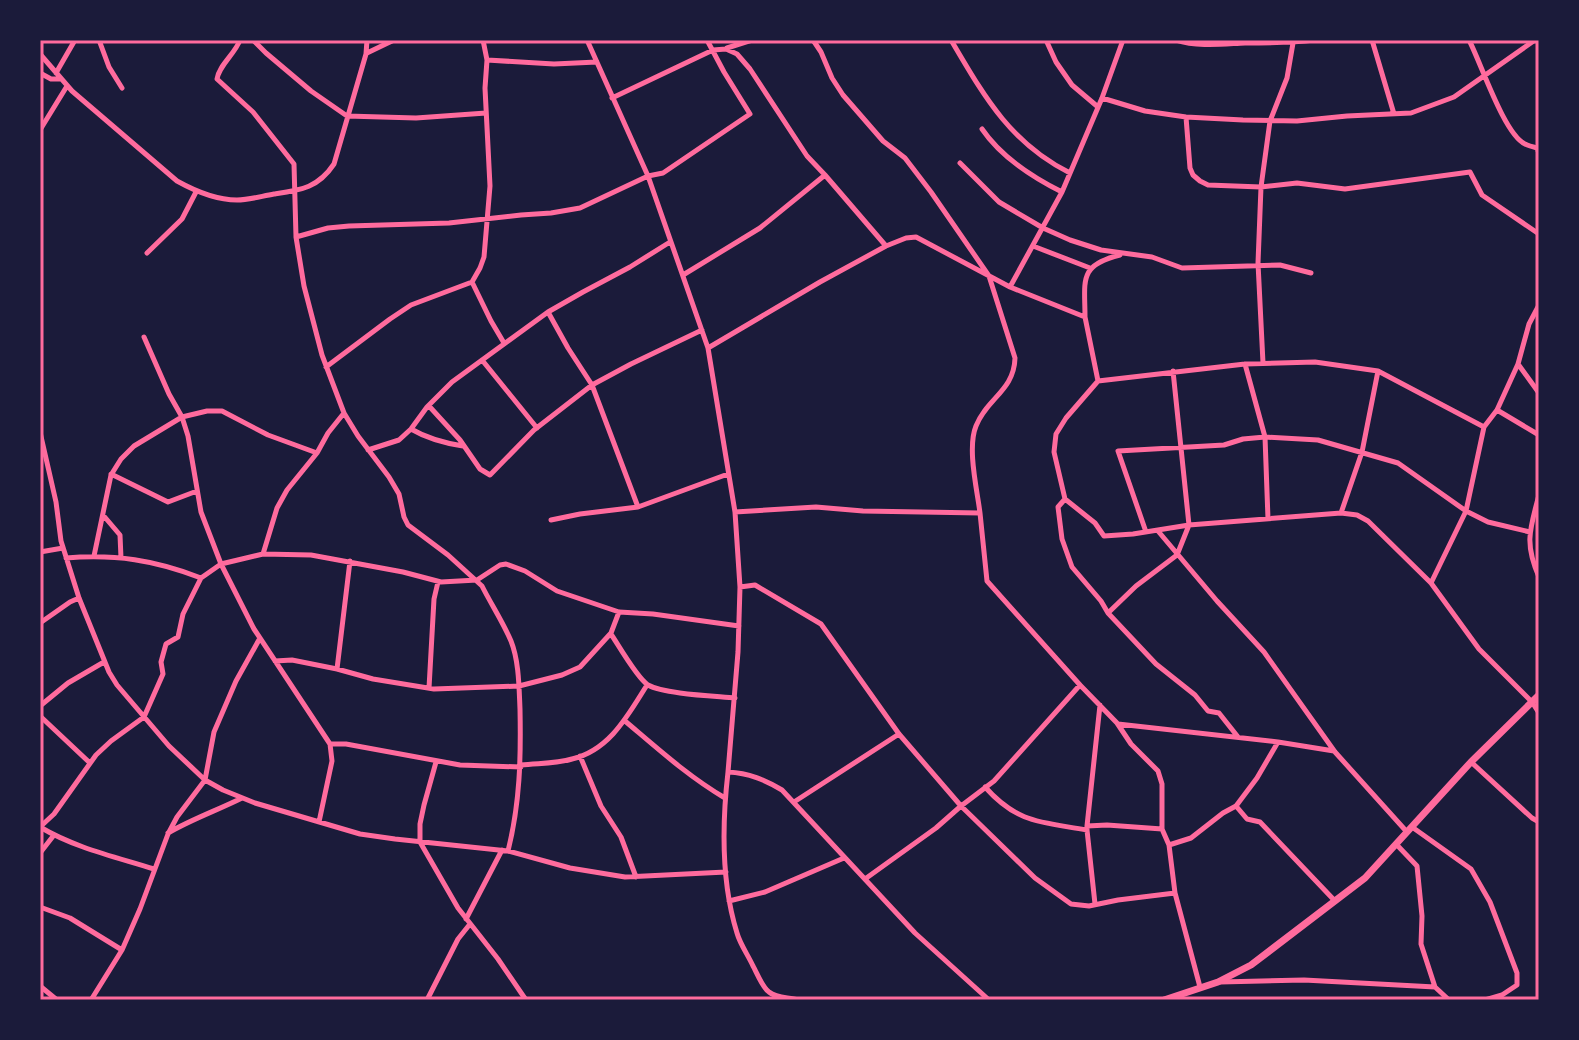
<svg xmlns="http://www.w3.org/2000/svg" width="1579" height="1040" viewBox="0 0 1579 1040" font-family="'Space Grotesk',sans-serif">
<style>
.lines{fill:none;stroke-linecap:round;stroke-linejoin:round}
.minor{stroke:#ff6b9d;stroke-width:5}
.tertiary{stroke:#ff6b9d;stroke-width:7}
.neatline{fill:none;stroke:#ff6b9d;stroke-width:3}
</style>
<rect width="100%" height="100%" fill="#1b1b3a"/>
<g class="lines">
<!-- minor -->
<path class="minor" d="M 99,40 L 109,67 L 122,88
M 240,40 C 235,54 219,65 217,79 L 253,112 L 294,164 L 296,237 L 304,286 L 322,355 L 344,413 L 358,436 L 389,477 L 399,494 L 404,517 L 408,525 L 448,555 L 482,586 C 491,604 503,622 511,641 C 519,661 519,687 520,709 C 521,758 520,803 508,851
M 253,40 L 266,53 L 311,91 L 347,116 L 416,118 L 486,113
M 587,40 L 648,176 L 708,348 L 735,512 L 740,587 L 738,652 L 728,772 C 749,773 765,780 782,790 L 915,933 L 989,1000
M 813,40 L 821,52 L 832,78 L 843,95 L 883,141 L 905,158 L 931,192 L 989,276 L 1015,358 C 1014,391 987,398 976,426 C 967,448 977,489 980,513
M 951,40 C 984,96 1010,143 1070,173
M 1046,40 L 1056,62 L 1072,85 L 1098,107
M 1176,40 C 1198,47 1222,44 1245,43 C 1268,43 1291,43 1314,40
M 1372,40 L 1394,114
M 1469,40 C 1481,63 1504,134 1525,144 C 1529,146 1533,147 1537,148 L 1539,153
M 727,48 L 752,40
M 367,53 L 394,40
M 40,54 L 72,91 L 177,181 C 195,191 215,200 237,200 C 249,200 262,196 274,194 C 301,190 318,188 334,164 L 366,54 L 367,40
M 487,60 L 554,64 L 597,62
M 40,73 L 51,79 L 60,79
M 56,73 L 75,40
M 612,98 L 713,50 L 726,49 L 737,54 L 750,69 L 807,156 L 825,175
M 1102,98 L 1145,111 L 1186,117 L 1243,120 L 1297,121 L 1347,116 L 1411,113 L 1454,97 L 1535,40
M 1186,117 L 1190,168 L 1193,175 L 1200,181 L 1208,185 L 1261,187 L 1297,183 L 1345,189 L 1470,172 L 1482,195 L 1539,234
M 982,129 C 1001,157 1032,177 1062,192
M 40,130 L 67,86
M 960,163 L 999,202 L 1043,228 L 1070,240 L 1101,250 L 1152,257 L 1182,268 L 1280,265 L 1311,273
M 296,237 L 328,228 L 349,226 L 449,223 L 521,215 L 551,213 L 580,208 L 648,176 L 663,173 L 750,114 L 724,72 L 707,40
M 1033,246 L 1090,268
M 147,253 L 182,219 L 196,192
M 683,275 L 760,228 L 825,175 L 886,246 L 906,238 L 916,237 L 1010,287
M 472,282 L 491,321 L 504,343
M 548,312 L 568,348 L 592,385 L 638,507
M 1085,317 C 1085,281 1078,265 1120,255
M 144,337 L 169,394 L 182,417 L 188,436 L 201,512 L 221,564 L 254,629 L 330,744 L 332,761 L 319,822
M 708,348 L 820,282 L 886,246
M 482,360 L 537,428
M 1263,363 L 1258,263 L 1261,187 L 1270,121 L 1287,78 L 1293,43
M 1245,364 L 1265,437 L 1268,519
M 1518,364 L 1539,393
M 326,367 L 390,319 L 411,305 L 472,282 L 480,268 L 484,257 L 490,186 L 485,88 L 487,60 L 483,40
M 1098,381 L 1085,317 L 1010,287 L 1062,192 L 1102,98 L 1123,40
M 429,406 L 460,440 L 480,469 L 490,475 L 534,430 L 592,385 L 631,364 L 702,330
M 1497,410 L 1539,435
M 1484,427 L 1378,371 L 1315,362 L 1245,364 L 1098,381 L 1066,418 L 1056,434 L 1054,452 L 1065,499 L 1095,523 L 1104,536 L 1133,534 L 1189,525 L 1341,513 L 1357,515 L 1368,521 L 1431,583 L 1479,649 L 1532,702 L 1539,713
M 411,429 C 428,439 444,443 463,446
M 40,432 L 56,502 L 61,541 L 79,598 L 109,672 L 117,685 L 169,746 L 205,780 L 223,790 L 255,803 L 360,834 L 395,839 L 508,851 L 570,868 L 625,877 L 726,872
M 368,450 L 399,440 L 411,429 L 427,407 L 452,382 L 548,312 L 583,292 L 630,267 L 670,242
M 111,474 L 168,502 L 197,491
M 1539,495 C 1530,529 1524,543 1539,577
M 1065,499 L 1058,507 L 1062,539 L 1072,567 L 1101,601 L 1108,613 L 1156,664 L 1195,695 L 1208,711 L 1219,713 L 1238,737
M 735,512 L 816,507 L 863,511 L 980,513 L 987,581 L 1080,685
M 1341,513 L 1362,452 L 1378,371
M 103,515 L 120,535 L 121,558
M 551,520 L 580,514 L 638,507 L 728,474
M 1158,531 L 1217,601 L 1264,652 L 1335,752 L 1407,832
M 1146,532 L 1118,451 L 1224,445 L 1243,439 L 1265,437 L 1318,440 L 1398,463 L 1466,511 L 1488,522 L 1530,532
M 40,552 L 63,548
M 263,554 L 277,508 L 287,490 L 317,453 L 328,433 L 344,413
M 94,556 L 111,475 L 121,459 L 134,446 L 182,417 L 207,411 L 222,411 L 268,435 L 317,453
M 66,558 C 115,554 155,560 201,578
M 1431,583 L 1466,511 L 1484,427 L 1497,410 L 1518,364 L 1529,324 L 1539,305
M 740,587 L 755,585 L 821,624 L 899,734 L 961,806 L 1035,878 L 1071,904 L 1089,906 L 1118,900 L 1175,893
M 1108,613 L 1136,586 L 1177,555 L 1189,525 L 1173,371
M 40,623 L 70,602 L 79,598
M 611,634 C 619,646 637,678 648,685 C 664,694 715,696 735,698
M 275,661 L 292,660 L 337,669 L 373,679 L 434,689 L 519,686 L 562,675 L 580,667 L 611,633 L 619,612
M 337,669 L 350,561
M 429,688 L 434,599 L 438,582
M 40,706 L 68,683 L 104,662
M 40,716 L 90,763
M 625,721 C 657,748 689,777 725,798
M 1118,724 L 1278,742 L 1334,751
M 330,744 L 346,744 L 460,765 L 521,767
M 580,756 L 601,806 L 621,837 L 636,877
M 436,762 L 424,805 L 420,824 L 420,842 L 458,908 L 498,959 L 526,1000
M 1471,762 L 1532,818 L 1539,822
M 521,765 C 538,763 556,764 572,759 C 610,750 628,715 647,685
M 728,772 C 722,824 721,882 737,933 C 740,944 748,955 753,966 C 757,973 762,987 769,992 C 777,999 789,997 798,1000
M 985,787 C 1018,824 1042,822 1087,830 L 1087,826 L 1107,825 L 1162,829
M 794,802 L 899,734
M 1236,806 L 1247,819 L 1260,822 L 1335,901
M 1087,826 L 1100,705
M 40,827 L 54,814 L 96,755 L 111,741 L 144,717 L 163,674 L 161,662 L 166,644 L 178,637 L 183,614 L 201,578 L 221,564 L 263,554 L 311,555 L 403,572 L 441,582 L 477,580 L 500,565 L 506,564 L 525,571 L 557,591 L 619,612 L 653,614 L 739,626
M 40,827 C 75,848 116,857 154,869
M 1412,827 L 1471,869 L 1490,902 L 1517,973 L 1517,985 L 1502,995 L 1485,1000
M 1087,830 L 1095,904
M 168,833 C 192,819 218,810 242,798
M 1396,844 L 1417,866 L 1422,916 L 1421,944 L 1435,987 L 1449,1000
M 1169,845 L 1191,838 L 1223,813 L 1236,806 L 1257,778 L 1278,742
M 40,853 L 54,835
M 865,879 L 936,828 L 961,806 L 994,781 L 1080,685 L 1117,723 L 1131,744 L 1158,771 L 1162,784 L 1162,829 L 1169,845 L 1175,893 L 1200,987
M 729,901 L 765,892 L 844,858
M 40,907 L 70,918 L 122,950
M 466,919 L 502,850
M 1220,982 L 1304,980 L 1435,987
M 40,986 L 57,1000
M 91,1000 L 122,950 L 140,909 L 168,834 L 177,817 L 205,780 L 214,732 L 236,681 L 260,638
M 427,1000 L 458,939 L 470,924"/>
<!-- tertiary -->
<path class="tertiary" d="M 1164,1000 L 1218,982 L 1251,965 L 1365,878 L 1471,762 L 1539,695"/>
</g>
<!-- border -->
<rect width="1579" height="1040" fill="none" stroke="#1b1b3a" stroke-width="84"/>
<rect x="42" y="42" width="1495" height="956" class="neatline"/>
</svg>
